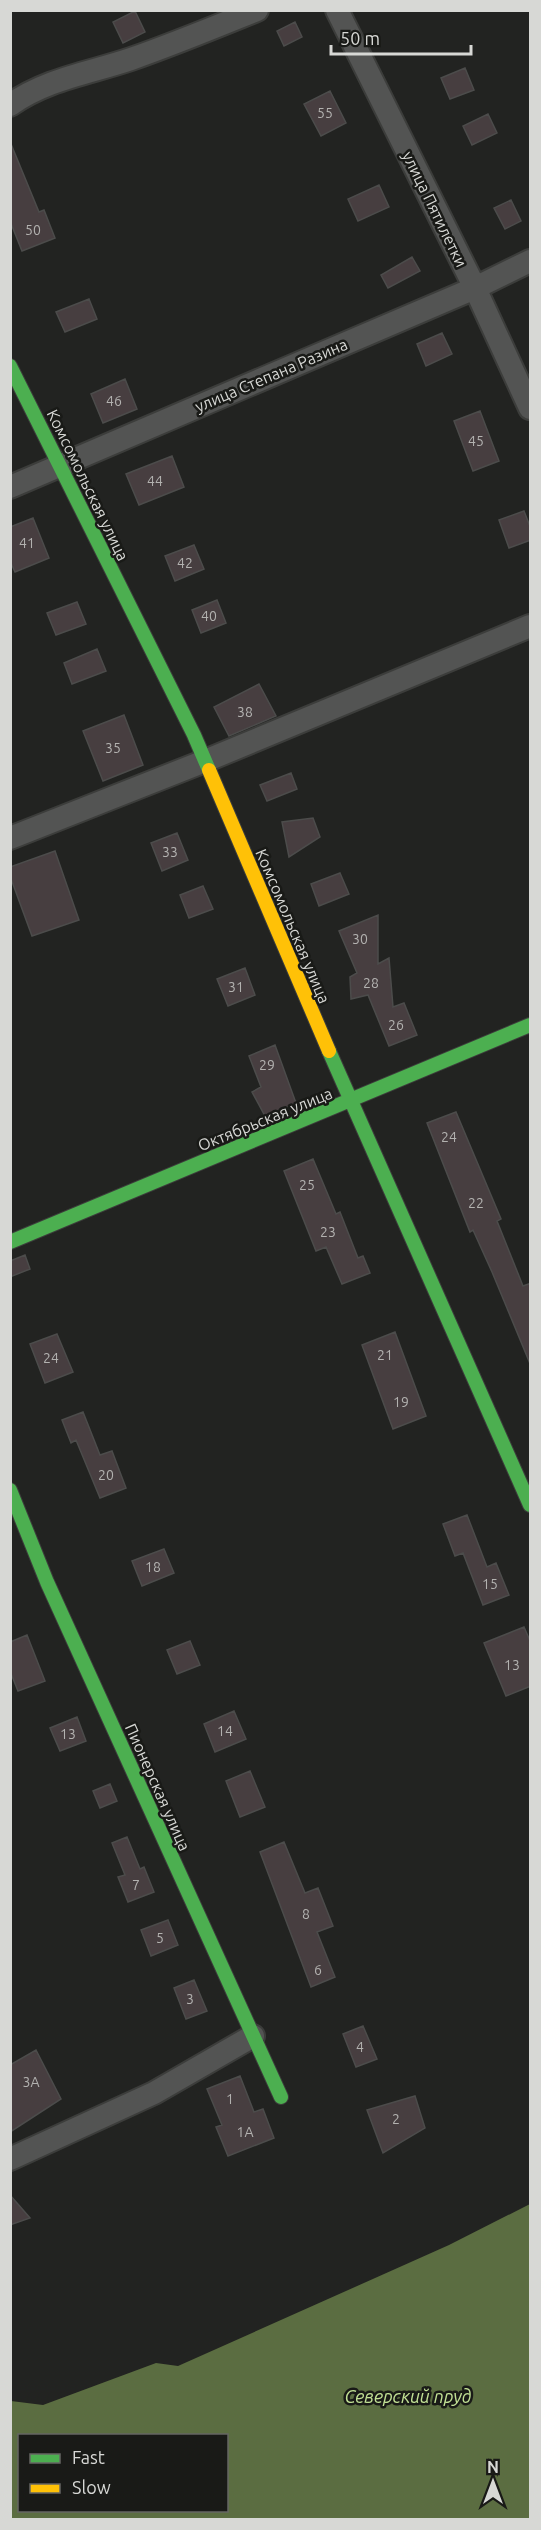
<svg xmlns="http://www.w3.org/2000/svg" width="541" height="2530" viewBox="0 0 541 2530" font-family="Ubuntu,sans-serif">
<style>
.water{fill:#5b6d41;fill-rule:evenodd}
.building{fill:#473e40;stroke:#4c4c4b;stroke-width:1.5}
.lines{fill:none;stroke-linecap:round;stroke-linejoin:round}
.street-casing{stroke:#3c3d3b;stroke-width:26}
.fast-casing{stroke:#3c3d3b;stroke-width:16}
.slow-casing{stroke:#3c3d3b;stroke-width:16}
.street{stroke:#535453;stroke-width:22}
.fast{stroke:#4caf50;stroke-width:14}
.slow{stroke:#ffc107;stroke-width:14}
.labels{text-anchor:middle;stroke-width:5;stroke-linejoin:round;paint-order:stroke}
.number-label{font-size:14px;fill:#b3b2b0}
.street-label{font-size:16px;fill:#d7d8d5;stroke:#191a17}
.water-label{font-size:18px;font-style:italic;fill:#c2e195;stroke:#191a17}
</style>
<rect width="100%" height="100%" fill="#222321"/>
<!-- water -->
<path class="water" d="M 530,2204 L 530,2519 L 11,2519 L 11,2401 L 43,2405 L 156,2363 L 178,2366 L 449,2245 ZM 20,2436 L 226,2436 L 226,2510 L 20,2510 Z"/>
<!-- building -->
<path class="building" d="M 135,11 L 145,32 L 123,43 L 113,22 Z
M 295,22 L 302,37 L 284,46 L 277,31 Z
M 465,68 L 474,90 L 450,99 L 441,78 Z
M 330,91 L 346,123 L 321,136 L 304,104 Z
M 488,114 L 497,133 L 472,145 L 463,126 Z
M 11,144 L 39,212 L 44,210 L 55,238 L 22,251 L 10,221 Z
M 379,185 L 389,207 L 358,221 L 348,199 Z
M 511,200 L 521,221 L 505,229 L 494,208 Z
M 412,257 L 420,271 L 388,288 L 381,275 Z
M 89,299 L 97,319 L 65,332 L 56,312 Z
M 442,333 L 452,354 L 426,366 L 417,344 Z
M 125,379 L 137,409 L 103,423 L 91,394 Z
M 480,411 L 499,461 L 473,471 L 454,421 Z
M 172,456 L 184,487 L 139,505 L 126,474 Z
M 524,511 L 531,529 L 531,540 L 509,548 L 499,520 Z
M 33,518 L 49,558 L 15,572 L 10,561 L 10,527 Z
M 194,545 L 204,569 L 175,581 L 165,556 Z
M 217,600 L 226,623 L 201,633 L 192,610 Z
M 77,602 L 86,624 L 56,635 L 47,613 Z
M 97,649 L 106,671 L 72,684 L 64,663 Z
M 259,684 L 276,716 L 229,736 L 214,707 Z
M 124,715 L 143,765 L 103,781 L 83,731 Z
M 291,773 L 297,789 L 267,801 L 260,785 Z
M 313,818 L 320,837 L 289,857 L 282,822 Z
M 177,833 L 188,860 L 162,871 L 151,843 Z
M 55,851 L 79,920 L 32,936 L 10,876 L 10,867 Z
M 340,873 L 349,894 L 319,906 L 311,884 Z
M 203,886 L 213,909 L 189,918 L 180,895 Z
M 378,915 L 378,964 L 389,958 L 393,1007 L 404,1003 L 417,1035 L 389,1046 L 368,995 L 351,999 L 350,977 L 357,973 L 339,931 Z
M 245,968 L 255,995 L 228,1006 L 217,979 Z
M 275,1045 L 296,1103 L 265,1116 L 252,1092 L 261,1087 L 249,1056 Z
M 456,1112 L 501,1219 L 497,1221 L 523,1286 L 531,1283 L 531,1366 L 492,1272 L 473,1230 L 470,1232 L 427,1123 Z
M 313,1159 L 336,1214 L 340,1212 L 358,1258 L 363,1256 L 370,1273 L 342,1284 L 326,1247 L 316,1251 L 284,1171 Z
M 25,1255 L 30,1269 L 10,1277 L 10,1261 Z
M 395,1332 L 426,1416 L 393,1429 L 362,1345 Z
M 57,1334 L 73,1372 L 45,1383 L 30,1344 Z
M 83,1412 L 100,1455 L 112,1451 L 126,1488 L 100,1498 L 76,1440 L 71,1443 L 62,1420 Z
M 467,1515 L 487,1567 L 496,1563 L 509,1595 L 483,1605 L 463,1553 L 455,1556 L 443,1524 Z
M 164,1549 L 174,1573 L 142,1586 L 132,1561 Z
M 524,1627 L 531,1643 L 531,1686 L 506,1696 L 484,1643 Z
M 27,1635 L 45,1681 L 18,1691 L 10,1671 L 10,1642 Z
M 190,1641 L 200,1665 L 177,1674 L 167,1650 Z
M 234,1711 L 246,1739 L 215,1752 L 204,1724 Z
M 77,1717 L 86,1741 L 60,1751 L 50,1728 Z
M 250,1771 L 265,1807 L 240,1817 L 226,1781 Z
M 110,1784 L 117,1801 L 100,1808 L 93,1791 Z
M 127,1837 L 140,1869 L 144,1867 L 154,1892 L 128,1902 L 118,1877 L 125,1875 L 112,1843 Z
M 284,1842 L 305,1893 L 318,1888 L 333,1926 L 317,1932 L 335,1977 L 311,1987 L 260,1852 Z
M 168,1920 L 178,1945 L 151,1956 L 141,1930 Z
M 194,1980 L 207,2011 L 186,2019 L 174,1988 Z
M 363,2026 L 377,2059 L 356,2067 L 343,2034 Z
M 36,2050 L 61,2099 L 10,2132 L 10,2065 Z
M 240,2076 L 254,2112 L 263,2109 L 274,2138 L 228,2156 L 216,2127 L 222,2125 L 207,2089 Z
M 415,2096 L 425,2128 L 383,2153 L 367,2110 Z
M 10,2195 L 30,2218 L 10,2225 Z"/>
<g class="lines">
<defs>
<path id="street" d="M 337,10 L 475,288 L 530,408
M 10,105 C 46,79 90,73 131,59 C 174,44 215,27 257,10
M 10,487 L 475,288 L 530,261
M 10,838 L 205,761 L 530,626
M 10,2159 L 154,2093 L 253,2036"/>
<path id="fast" d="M 10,366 L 194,735 L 209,770
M 329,1051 L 530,1505
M 10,1242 L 530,1025
M 10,1490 L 47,1582 L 281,2097"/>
<path id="slow" d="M 209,770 L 329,1051"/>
</defs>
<!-- street casing -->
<use href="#street" class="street-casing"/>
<!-- fast casing -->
<use href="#fast" class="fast-casing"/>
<!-- slow casing -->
<use href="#slow" class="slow-casing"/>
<!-- street -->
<use href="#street" class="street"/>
<!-- fast -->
<use href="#fast" class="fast"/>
<!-- slow -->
<use href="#slow" class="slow"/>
</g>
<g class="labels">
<!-- number labels -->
<g class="number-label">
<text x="325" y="118">55</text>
<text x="33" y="235">50</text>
<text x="114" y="406">46</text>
<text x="476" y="446">45</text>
<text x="155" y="486">44</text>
<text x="27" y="548">41</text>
<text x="185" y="568">42</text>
<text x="209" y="621">40</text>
<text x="245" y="717">38</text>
<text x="113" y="753">35</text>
<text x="170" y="857">33</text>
<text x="360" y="944">30</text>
<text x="371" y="988">28</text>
<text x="236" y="992">31</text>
<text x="396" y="1030">26</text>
<text x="267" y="1070">29</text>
<text x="449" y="1142">24</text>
<text x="307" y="1190">25</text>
<text x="476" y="1208">22</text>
<text x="328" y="1237">23</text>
<text x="385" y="1360">21</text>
<text x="51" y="1363">24</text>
<text x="401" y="1407">19</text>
<text x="106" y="1480">20</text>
<text x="153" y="1572">18</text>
<text x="490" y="1589">15</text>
<text x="512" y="1670">13</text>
<text x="225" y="1736">14</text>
<text x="68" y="1739">13</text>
<text x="136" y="1890">7</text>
<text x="306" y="1919">8</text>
<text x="160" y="1943">5</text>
<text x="318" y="1975">6</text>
<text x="190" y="2004">3</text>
<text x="360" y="2052">4</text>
<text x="31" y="2087">3А</text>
<text x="230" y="2104">1</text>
<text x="396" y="2124">2</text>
<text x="245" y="2137">1А</text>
</g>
<!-- street labels -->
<g class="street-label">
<text transform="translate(435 209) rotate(64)" y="6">улица Пятилетки</text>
<text transform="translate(271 375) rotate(-23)" y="6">улица Степана Разина</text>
<text transform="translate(88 485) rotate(64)" y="6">Комсомольская улица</text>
<text transform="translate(293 926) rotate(67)" y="6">Комсомольская улица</text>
<text transform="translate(265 1119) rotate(-22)" y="6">Октябрьская улица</text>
<text transform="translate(158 1787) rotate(66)" y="6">Пионерская улица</text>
</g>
<!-- water labels -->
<g class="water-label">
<text x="408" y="2403">Северский пруд</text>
</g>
</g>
<!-- border -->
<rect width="541" height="2530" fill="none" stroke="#d7d8d5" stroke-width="24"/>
<!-- legend -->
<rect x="18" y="2434" width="210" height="78" fill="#191a17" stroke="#656663" stroke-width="1.5"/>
<rect x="30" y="2454" width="30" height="9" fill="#4caf50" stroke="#656663" stroke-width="1.5"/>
<text x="72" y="2464" font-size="18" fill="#d7d8d5">Fast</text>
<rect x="30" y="2484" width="30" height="9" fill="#ffc107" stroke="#656663" stroke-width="1.5"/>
<text x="72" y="2494" font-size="18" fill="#d7d8d5">Slow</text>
<!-- north arrow -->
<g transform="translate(493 2482)" stroke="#191a17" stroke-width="4.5" paint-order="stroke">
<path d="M0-4.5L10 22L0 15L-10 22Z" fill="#d7d8d5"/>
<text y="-9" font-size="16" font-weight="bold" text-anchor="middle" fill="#d7d8d5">N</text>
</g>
<!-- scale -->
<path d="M331 45v9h140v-9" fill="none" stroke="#d7d8d5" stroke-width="3"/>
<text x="340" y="45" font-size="18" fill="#d7d8d5" stroke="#191a17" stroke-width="4.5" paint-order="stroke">50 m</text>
</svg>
